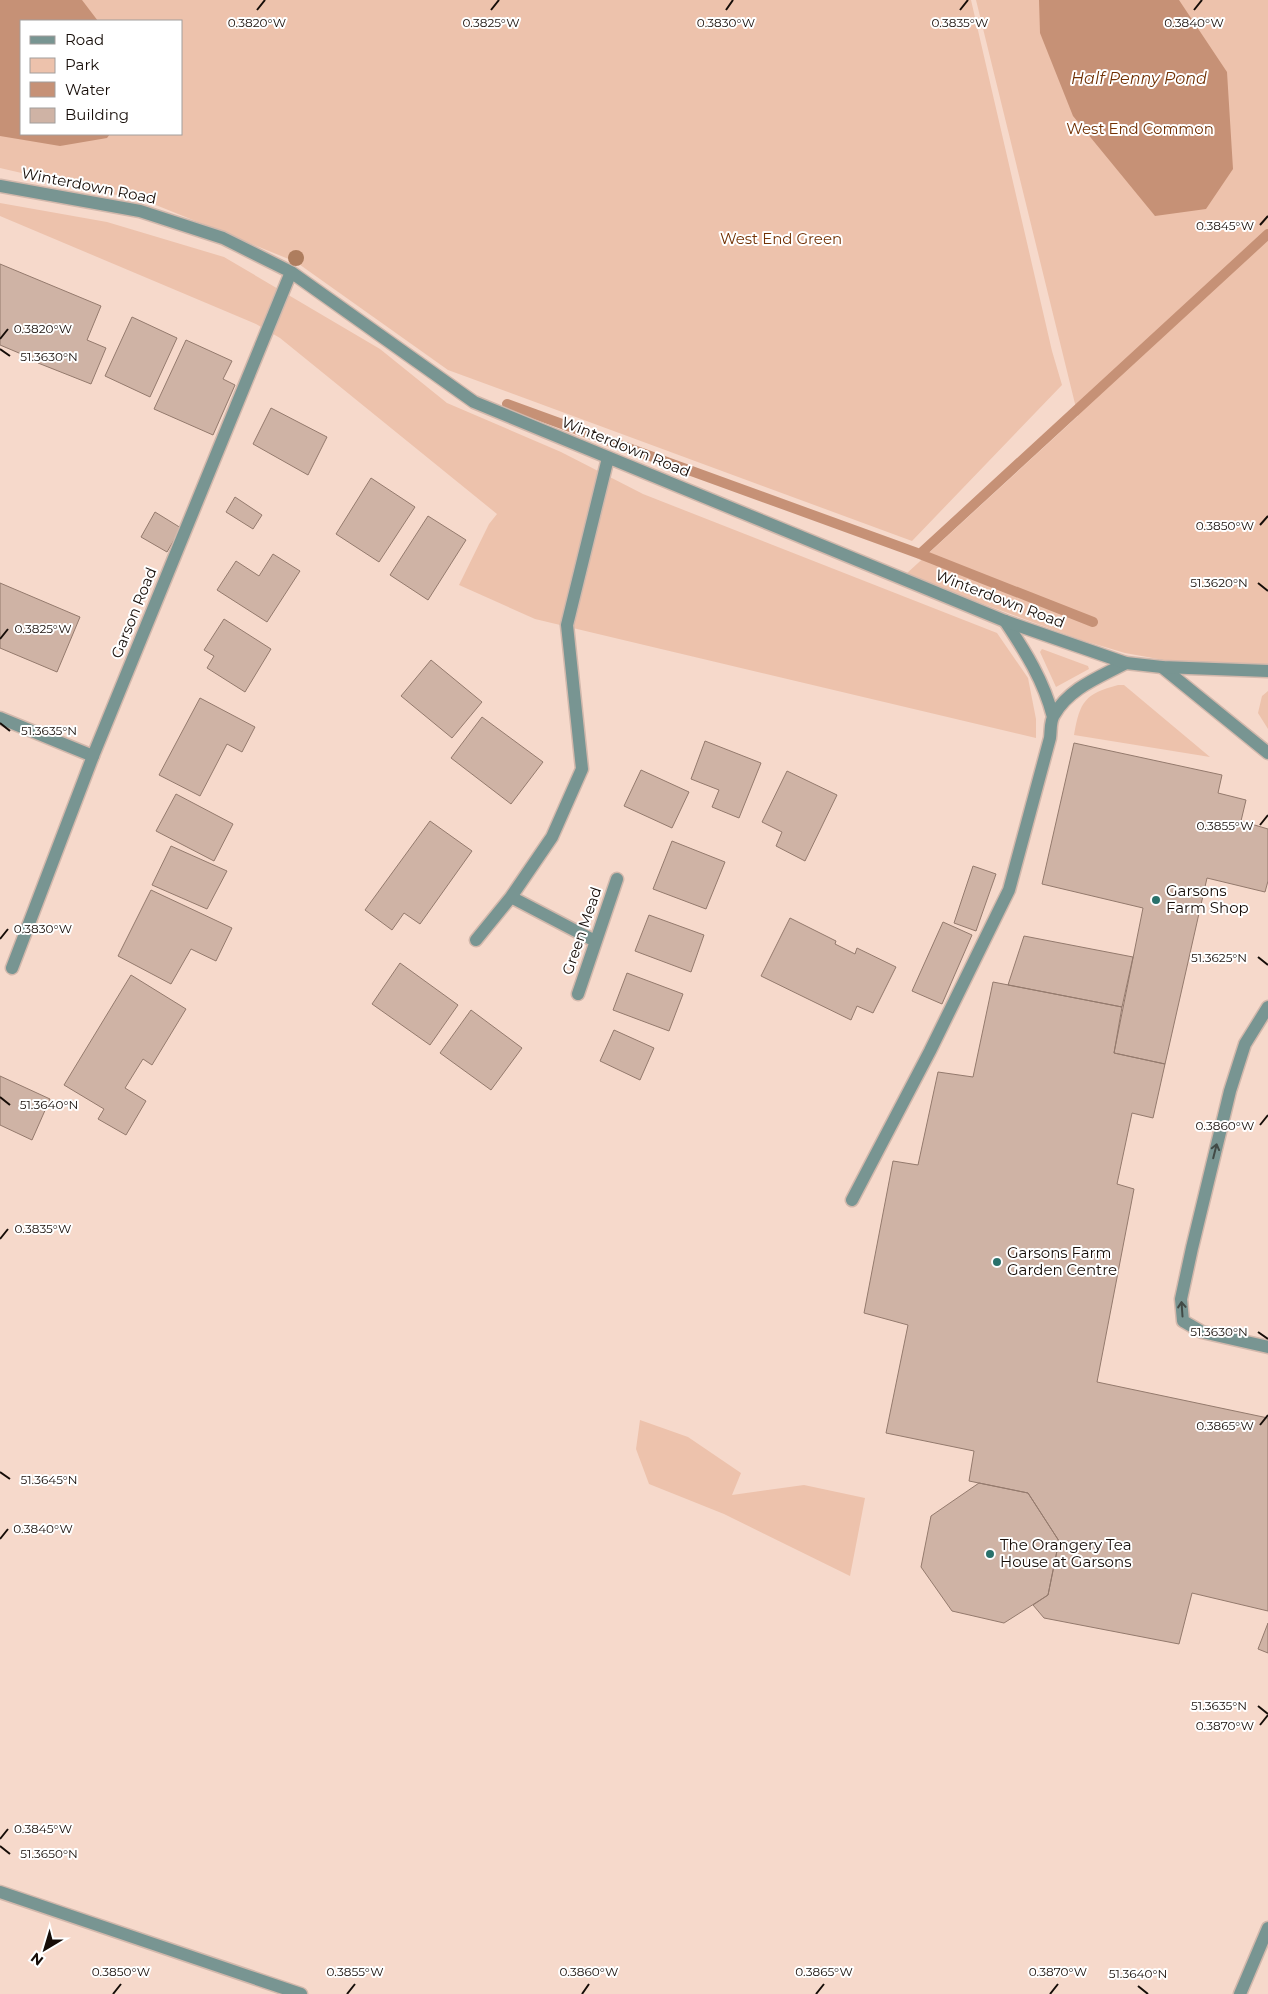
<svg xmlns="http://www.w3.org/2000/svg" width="1268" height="1994" viewBox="0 0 1268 1994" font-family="Montserrat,sans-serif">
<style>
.green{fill:#edc2ac;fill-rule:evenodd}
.water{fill:#c69176}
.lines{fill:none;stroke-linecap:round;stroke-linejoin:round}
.stream{stroke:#c69176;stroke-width:10}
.building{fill:#cfb3a5;stroke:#947a6d}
.lane-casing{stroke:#d2b8ac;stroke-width:15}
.street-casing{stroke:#d2b8ac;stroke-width:15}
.lane{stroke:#789592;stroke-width:12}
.street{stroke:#789592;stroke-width:12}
.tree{fill:#ae7d5e}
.oneway{stroke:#424a46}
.ticks{fill:none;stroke:#160d08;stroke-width:2}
.poi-dot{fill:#29716b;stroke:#fff;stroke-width:2}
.labels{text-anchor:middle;stroke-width:4;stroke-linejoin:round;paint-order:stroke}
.park-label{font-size:15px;fill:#733205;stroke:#fff}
.street-label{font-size:15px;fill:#160d08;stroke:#fff}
.poi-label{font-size:15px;fill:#160d08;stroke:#fff;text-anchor:start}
.water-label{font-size:16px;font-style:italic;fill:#713003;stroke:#fff}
.ticks-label{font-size:12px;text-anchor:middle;fill:#160d08;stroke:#fff;stroke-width:4;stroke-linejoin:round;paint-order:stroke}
</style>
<rect width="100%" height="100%" fill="#f6d9cb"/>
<!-- green -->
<path class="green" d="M 0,0 L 971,0 L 1052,351 L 1062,385 L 912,541 L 448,370 L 296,262 L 151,203 L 0,168 ZM 21,21 L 181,21 L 181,134 L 21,134 Z
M 976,0 L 1268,0 L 1268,664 L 1212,665 L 1180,663 L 1125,653 L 1081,640 L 905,575 L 1078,416 Z
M 0,203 L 107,222 L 224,257 L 380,349 L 447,403 L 561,452 L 643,494 L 997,633 L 1028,678 L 1036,719 L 1036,738 L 535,619 L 459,585 L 489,524 L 497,514 L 280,338 L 256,324 L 0,216 Z
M 1042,649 L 1088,666 L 1089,669 L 1056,687 L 1040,652 Z
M 1118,685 L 1124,685 L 1210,757 L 1074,735 C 1080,701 1085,694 1118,685 Z
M 1268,691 L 1268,729 L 1258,713 L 1262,696 Z
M 640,1420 L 688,1437 L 741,1473 L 732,1495 L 804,1485 L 865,1498 L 850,1576 L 724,1514 L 649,1484 L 636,1449 Z"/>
<!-- water -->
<path class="water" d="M 0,0 L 82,0 L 98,21 L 21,21 L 21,134 L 110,134 L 107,138 L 60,146 L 0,136 Z
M 1039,0 L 1179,0 L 1227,72 L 1233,169 L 1206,209 L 1155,216 L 1073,116 L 1040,33 Z"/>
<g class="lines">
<!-- stream -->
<path class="stream" d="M 507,404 L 920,554 L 1093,622
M 920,554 L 1268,234"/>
</g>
<!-- building -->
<path class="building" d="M 0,264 L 101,306 L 87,340 L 106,348 L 91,384 L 38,363 L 38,361 L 0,345 Z
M 132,317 L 177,338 L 150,397 L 105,376 Z
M 186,340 L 232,361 L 223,379 L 235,385 L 213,435 L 154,409 Z
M 271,408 L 327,437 L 308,475 L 253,444 Z
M 371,478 L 415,507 L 379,562 L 336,534 Z
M 235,497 L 262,515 L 253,529 L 226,512 Z
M 155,512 L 181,528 L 167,552 L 141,537 Z
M 428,516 L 466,540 L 428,600 L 390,575 Z
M 273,554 L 300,571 L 267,622 L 217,590 L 236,561 L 259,576 Z
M 0,583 L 80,617 L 57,672 L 0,648 Z
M 224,619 L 271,649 L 245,692 L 207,668 L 214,656 L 204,650 Z
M 431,660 L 482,702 L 452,738 L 401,696 Z
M 200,698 L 255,727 L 242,752 L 227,744 L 200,796 L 159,775 Z
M 482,717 L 543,762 L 511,804 L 451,758 Z
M 705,741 L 761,763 L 739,818 L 712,807 L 719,790 L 691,779 Z
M 1074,743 L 1222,775 L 1218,793 L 1246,800 L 1241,821 L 1268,829 L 1268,881 L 1265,892 L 1207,878 L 1165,1064 L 1114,1053 L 1143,908 L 1042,884 Z
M 641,770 L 689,792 L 672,828 L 624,806 Z
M 787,771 L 837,795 L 805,861 L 776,846 L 782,832 L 762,822 Z
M 176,794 L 233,824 L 214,861 L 156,831 Z
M 430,821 L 472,851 L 420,924 L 404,913 L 392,930 L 365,910 Z
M 672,841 L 725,862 L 706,909 L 653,889 Z
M 171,846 L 227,871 L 207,909 L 152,885 Z
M 973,866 L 996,874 L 976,931 L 954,923 Z
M 151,890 L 232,928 L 216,961 L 191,949 L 171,984 L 118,956 Z
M 649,915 L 704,935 L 691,972 L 635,951 Z
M 790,918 L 836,941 L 835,944 L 855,954 L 857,948 L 896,967 L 873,1013 L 857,1006 L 851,1020 L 761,976 Z
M 943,922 L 972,935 L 942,1004 L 912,991 Z
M 1024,936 L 1133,957 L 1122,1007 L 1008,985 Z
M 400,963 L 458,1005 L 430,1045 L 372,1004 Z
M 627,973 L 683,994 L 669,1031 L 613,1010 Z
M 131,975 L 186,1009 L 152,1065 L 143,1059 L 125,1088 L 146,1101 L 126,1135 L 98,1119 L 104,1109 L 64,1085 Z
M 993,982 L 1122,1007 L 1114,1053 L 1165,1064 L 1153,1118 L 1132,1113 L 1117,1184 L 1134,1189 L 1097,1382 L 1268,1418 L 1268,1611 L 1192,1593 L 1179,1644 L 1044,1618 L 1033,1605 L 1048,1595 L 1059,1541 L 1028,1493 L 969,1481 L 974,1451 L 886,1433 L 908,1325 L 864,1313 L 893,1161 L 918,1165 L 938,1072 L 973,1077 Z
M 471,1010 L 522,1048 L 491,1090 L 440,1053 Z
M 614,1030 L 654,1048 L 640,1080 L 600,1061 Z
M 0,1076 L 50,1099 L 32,1140 L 0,1125 Z
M 979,1483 L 1028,1493 L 1059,1541 L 1048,1595 L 1004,1623 L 952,1611 L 921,1567 L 931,1516 Z
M 1268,1623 L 1268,1653 L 1258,1649 Z"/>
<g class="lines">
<defs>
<path id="lane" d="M 1005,621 C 1025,651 1044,681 1053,717
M 1162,667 L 1268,753
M 0,718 L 93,756
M 1268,1007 L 1245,1044 L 1230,1091 L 1192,1248 L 1181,1299 L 1183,1321 L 1202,1332 L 1268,1347
M 852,1200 L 930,1051 L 1009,890 L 1050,738 C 1051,731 1050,721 1054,715 C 1069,688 1100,677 1126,663
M 0,1892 L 301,1994
M 1240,1994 L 1268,1928"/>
<path id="street" d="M 0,186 L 140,211 L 223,238 L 291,272 L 474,402 L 1005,621 L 1126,663 L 1162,667 L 1268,671
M 511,897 L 595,941
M 476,940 L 511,897 L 552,837 L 582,769 L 567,625 L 608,458
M 12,968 L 93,756 L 291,272
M 578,994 L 617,879"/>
</defs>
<!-- lane casing -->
<use href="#lane" class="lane-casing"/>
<!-- street casing -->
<use href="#street" class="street-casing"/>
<!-- lane -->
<use href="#lane" class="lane"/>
<!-- street -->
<use href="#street" class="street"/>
</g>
<!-- trees -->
<circle class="tree" cx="296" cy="258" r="8"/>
<!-- one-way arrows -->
<defs><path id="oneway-shaft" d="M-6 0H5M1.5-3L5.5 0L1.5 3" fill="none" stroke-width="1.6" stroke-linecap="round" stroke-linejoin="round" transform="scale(1.25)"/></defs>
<g class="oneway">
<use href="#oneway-shaft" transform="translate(1215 1151) rotate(-76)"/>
<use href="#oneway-shaft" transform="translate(1182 1309) rotate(-94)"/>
</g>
<!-- ticks -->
<path class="ticks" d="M 257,10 L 265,0M 491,10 L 499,0M 726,10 L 733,0M 960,10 L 968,0M 1194,10 L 1202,0M 1260,225 L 1268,216M 0,339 L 8,329M 0,349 L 10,356M 1260,525 L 1268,516M 1258,583 L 1268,591M 0,639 L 8,629M 0,723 L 10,731M 1260,825 L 1268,815M 0,939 L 8,929M 1258,957 L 1268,965M 0,1097 L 10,1105M 1260,1125 L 1268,1115M 0,1239 L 8,1229M 1258,1332 L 1268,1339M 1260,1425 L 1268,1415M 0,1472 L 10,1479M 0,1539 L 8,1529M 1258,1706 L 1268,1714M 1260,1725 L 1268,1715M 0,1839 L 8,1829M 0,1846 L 10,1854M 1138,1986 L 1148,1994M 113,1994 L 121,1984M 347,1994 L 355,1984M 582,1994 L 589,1984M 816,1994 L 824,1984M 1050,1994 L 1058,1984"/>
<!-- markers -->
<g class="poi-dot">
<circle cx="1156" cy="900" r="5"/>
<circle cx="997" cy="1262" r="5"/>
<circle cx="990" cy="1554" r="5"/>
</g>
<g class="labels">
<!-- park labels -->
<g class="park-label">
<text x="1140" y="134">West End Common</text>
<text x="781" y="244">West End Green</text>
</g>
<!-- street labels -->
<g class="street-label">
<text transform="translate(89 186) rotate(11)" y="5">Winterdown Road</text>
<text transform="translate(626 447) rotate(22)" y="5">Winterdown Road</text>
<text transform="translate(1000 599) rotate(21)" y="5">Winterdown Road</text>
<text transform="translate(134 613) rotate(-68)" y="5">Garson Road</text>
<text transform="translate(582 931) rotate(-71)" y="5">Green Mead</text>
</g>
<!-- poi labels -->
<g class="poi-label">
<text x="1166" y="896">Garsons<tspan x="1166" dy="17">Farm Shop</tspan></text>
<text x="1007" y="1258">Garsons Farm<tspan x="1007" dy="17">Garden Centre</tspan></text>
<text x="1000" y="1550">The Orangery Tea<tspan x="1000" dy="17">House at Garsons</tspan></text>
</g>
<!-- water labels -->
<g class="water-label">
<text x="1139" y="84">Half Penny Pond</text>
</g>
</g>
<g class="ticks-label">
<text x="491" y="27">0.3825°W</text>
<text x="257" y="27">0.3820°W</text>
<text x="726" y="27">0.3830°W</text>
<text x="960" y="27">0.3835°W</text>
<text x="1194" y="27">0.3840°W</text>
<text x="1225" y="230">0.3845°W</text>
<text x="43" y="333">0.3820°W</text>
<text x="49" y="361">51.3630°N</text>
<text x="1225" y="530">0.3850°W</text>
<text x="1219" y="587">51.3620°N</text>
<text x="43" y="633">0.3825°W</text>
<text x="49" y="735">51.3635°N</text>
<text x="1225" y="830">0.3855°W</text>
<text x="43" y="933">0.3830°W</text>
<text x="1219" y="962">51.3625°N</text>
<text x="49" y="1109">51.3640°N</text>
<text x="1225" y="1130">0.3860°W</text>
<text x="43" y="1233">0.3835°W</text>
<text x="1219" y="1336">51.3630°N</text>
<text x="1225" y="1430">0.3865°W</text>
<text x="49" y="1484">51.3645°N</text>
<text x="43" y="1533">0.3840°W</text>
<text x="1219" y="1710">51.3635°N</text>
<text x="1225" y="1730">0.3870°W</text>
<text x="43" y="1833">0.3845°W</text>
<text x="49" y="1858">51.3650°N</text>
<text x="121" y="1976">0.3850°W</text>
<text x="355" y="1976">0.3855°W</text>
<text x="589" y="1976">0.3860°W</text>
<text x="824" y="1976">0.3865°W</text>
<text x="1058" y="1976">0.3870°W</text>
<text x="1138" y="1978">51.3640°N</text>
</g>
<!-- legend -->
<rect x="20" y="20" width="162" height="115" fill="#ffffff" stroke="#a29e9c"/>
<rect x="30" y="36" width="25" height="8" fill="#789592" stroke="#a29e9c"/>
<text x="65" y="45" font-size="15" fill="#160d08">Road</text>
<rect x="30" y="58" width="25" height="15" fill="#edc2ac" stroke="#a29e9c"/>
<text x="65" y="70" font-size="15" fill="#160d08">Park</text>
<rect x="30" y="82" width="25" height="15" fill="#c69176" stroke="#a29e9c"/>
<text x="65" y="95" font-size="15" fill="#160d08">Water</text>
<rect x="30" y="108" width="25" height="15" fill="#cfb3a5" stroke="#a29e9c"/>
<text x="65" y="120" font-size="15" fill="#160d08">Building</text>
<!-- north arrow -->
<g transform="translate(45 1949) rotate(218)" stroke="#ffffff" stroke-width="4" paint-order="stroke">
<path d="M0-4L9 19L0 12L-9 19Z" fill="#160d08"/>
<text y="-8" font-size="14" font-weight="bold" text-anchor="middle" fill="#160d08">N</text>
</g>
</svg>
